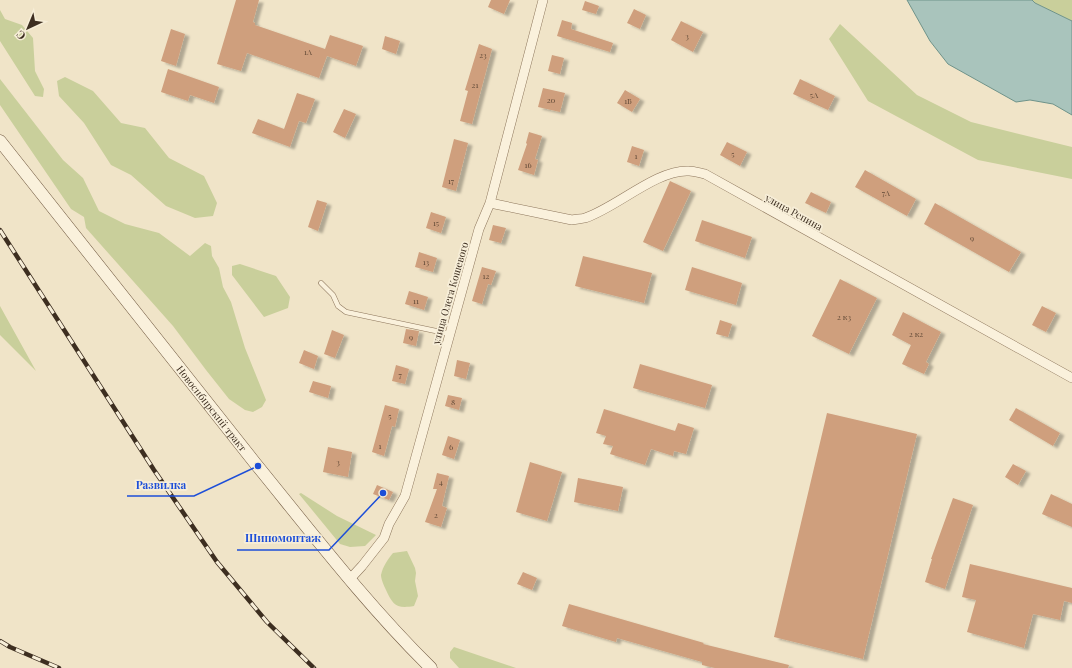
<svg xmlns="http://www.w3.org/2000/svg" width="1072" height="668" viewBox="0 0 1072 668" font-family="'Playfair Display',serif">
<style>
.green{fill:#c9cf9b}
.water{fill:#a9c4bc;stroke:#6f938a}
.building{fill:#cf9f7d;filter:url(#shadow)}
.lines{fill:none;stroke-linecap:round;stroke-linejoin:round}
.service-casing{stroke:#8d765c;stroke-width:5.5}
.minor-casing{stroke:#8d765c;stroke-width:10}
.secondary-casing{stroke:#6f573f;stroke-width:13}
.service{stroke:#faf1dc;stroke-width:4.5}
.minor{stroke:#faf1dc;stroke-width:9}
.secondary{stroke:#faf1dc;stroke-width:12}
.rail-casing{stroke:#3d2e20;stroke-width:4.5}
.rail{stroke:#f7eed8;stroke-width:3;stroke-dasharray:9;stroke-linecap:butt}
.labels{text-anchor:middle;stroke-width:3.5;stroke-linejoin:round;paint-order:stroke}
.number-label{font-size:8px;fill:#624a37}
.street-label{font-size:10px;fill:#3d2e20;stroke:#f7eed8}
.leader{fill:none;stroke:#1d4ed8;stroke-width:1.5}
.callout-dot{fill:#1d4ed8;stroke:#f7eed8;stroke-width:1.5}
.callout-label{font-size:11px;text-anchor:middle;font-weight:bold;fill:#1d4ed8;stroke:#f7eed8;stroke-width:3.5;stroke-linejoin:round;paint-order:stroke}
</style>
<defs>
<filter id="shadow"><feDropShadow dx="4.5" dy="2.5" stdDeviation="1" flood-color="#0004"/></filter>
</defs>
<rect width="100%" height="100%" fill="#f0e4c8"/>
<!-- green -->
<path class="green" d="M 1032,0 L 1072,0 L 1072,21 L 1035,3 Z
M 0,10 L 5,19 L 22,25 L 33,38 L 35,71 L 44,89 L 43,97 L 35,96 L 0,41 Z
M 840,24 L 917,95 L 971,122 L 1072,147 L 1072,179 L 978,160 L 868,101 L 829,39 Z
M 65,77 L 93,91 L 121,123 L 145,128 L 169,158 L 204,176 L 217,203 L 213,216 L 195,218 L 166,206 L 131,175 L 111,165 L 84,123 L 59,96 L 57,81 Z
M 0,79 L 63,160 L 83,178 L 99,211 L 125,224 L 159,233 L 190,256 L 205,243 L 211,246 L 212,256 L 219,268 L 223,287 L 231,302 L 245,348 L 266,400 L 262,407 L 253,412 L 245,410 L 229,399 L 206,370 L 173,326 L 86,228 L 84,217 L 71,209 L 0,105 Z
M 240,264 L 276,276 L 290,297 L 288,308 L 264,317 L 232,275 L 232,266 Z
M 0,306 L 36,371 L 0,335 Z
M 301,493 L 337,516 L 376,535 L 365,546 L 350,547 L 340,544 L 299,494 Z
M 407,551 L 415,568 L 416,573 L 415,581 L 418,596 L 414,606 C 396,609 393,605 386,590 C 384,586 381,579 381,575 C 383,566 388,559 393,553 Z
M 454,647 L 516,668 L 459,668 L 450,658 L 450,652 Z"/>
<!-- water -->
<path class="water" d="M 907,0 L 1032,0 L 1035,3 L 1072,21 L 1072,115 L 1053,104 L 1030,100 L 1016,102 L 948,64 L 930,41 Z"/>
<!-- building -->
<path class="building" d="M 236,0 L 259,0 L 253,22 L 255,23 L 255,25 L 325,49 L 330,35 L 363,46 L 356,66 L 327,56 L 319,78 L 247,53 L 241,71 L 217,64 Z
M 491,0 L 510,0 L 504,14 L 488,7 Z
M 585,1 L 599,6 L 596,14 L 582,10 Z
M 634,9 L 646,15 L 640,29 L 627,23 Z
M 562,20 L 572,23 L 571,29 L 613,43 L 610,52 L 557,36 Z
M 681,21 L 703,32 L 693,52 L 671,40 Z
M 171,29 L 185,34 L 176,66 L 161,61 Z
M 385,36 L 400,41 L 396,54 L 382,49 Z
M 479,44 L 492,49 L 472,124 L 460,121 L 468,91 L 465,90 Z
M 552,55 L 564,58 L 560,74 L 548,71 Z
M 168,69 L 219,87 L 214,103 L 190,95 L 188,101 L 161,92 Z
M 800,79 L 835,96 L 828,110 L 793,94 Z
M 543,88 L 565,93 L 560,112 L 538,107 Z
M 625,90 L 640,99 L 632,112 L 617,103 Z
M 297,93 L 315,99 L 306,123 L 299,121 L 290,147 L 252,133 L 258,119 L 284,129 Z
M 344,109 L 356,114 L 345,138 L 333,132 Z
M 529,132 L 542,136 L 535,159 L 538,160 L 534,175 L 518,170 L 527,144 L 526,143 Z
M 454,139 L 468,143 L 456,191 L 442,187 Z
M 727,142 L 747,152 L 740,166 L 720,155 Z
M 632,146 L 644,150 L 639,166 L 627,162 Z
M 865,170 L 916,199 L 907,216 L 855,187 Z
M 670,181 L 691,191 L 663,251 L 643,242 Z
M 811,192 L 831,202 L 826,213 L 805,203 Z
M 317,200 L 327,203 L 318,231 L 308,227 Z
M 935,203 L 1021,252 L 1009,272 L 924,224 Z
M 431,212 L 446,217 L 441,233 L 426,228 Z
M 702,220 L 752,237 L 745,258 L 695,241 Z
M 493,225 L 506,228 L 501,243 L 489,240 Z
M 419,252 L 437,258 L 433,272 L 415,267 Z
M 583,256 L 652,273 L 644,303 L 575,286 Z
M 482,267 L 496,271 L 491,285 L 488,284 L 482,304 L 472,301 Z
M 692,267 L 742,283 L 736,305 L 685,290 Z
M 840,279 L 877,298 L 849,354 L 812,336 Z
M 409,291 L 428,297 L 424,310 L 405,304 Z
M 1042,306 L 1056,313 L 1046,332 L 1032,325 Z
M 903,312 L 941,332 L 926,362 L 929,364 L 924,374 L 902,364 L 911,345 L 892,335 Z
M 720,320 L 732,324 L 728,337 L 716,334 Z
M 406,329 L 419,331 L 416,346 L 403,343 Z
M 332,330 L 344,335 L 335,358 L 324,354 Z
M 304,350 L 318,356 L 314,369 L 299,363 Z
M 457,360 L 470,363 L 466,379 L 454,376 Z
M 640,364 L 712,385 L 705,408 L 633,388 Z
M 396,365 L 409,369 L 405,384 L 392,381 Z
M 313,381 L 331,386 L 328,398 L 309,392 Z
M 448,395 L 462,398 L 459,410 L 445,406 Z
M 385,405 L 399,409 L 395,427 L 392,426 L 384,456 L 372,452 Z
M 1016,408 L 1060,433 L 1053,446 L 1009,420 Z
M 604,409 L 675,431 L 678,423 L 694,428 L 686,454 L 674,451 L 673,456 L 651,449 L 645,465 L 610,454 L 613,446 L 603,444 L 606,436 L 596,433 Z
M 827,413 L 917,434 L 863,659 L 774,637 Z
M 448,436 L 460,440 L 454,459 L 442,455 Z
M 328,447 L 352,452 L 348,477 L 323,472 Z
M 530,462 L 562,472 L 547,521 L 516,512 Z
M 1013,464 L 1026,471 L 1018,485 L 1005,477 Z
M 437,473 L 449,476 L 442,506 L 447,508 L 441,527 L 425,522 L 437,489 L 433,489 Z
M 578,478 L 623,487 L 618,511 L 574,502 Z
M 377,485 L 393,492 L 389,500 L 373,494 Z
M 1051,494 L 1072,504 L 1072,527 L 1042,514 Z
M 953,498 L 973,505 L 945,589 L 925,582 L 932,559 L 931,559 Z
M 970,564 L 1072,588 L 1072,603 L 1064,601 L 1060,620 L 1033,614 L 1024,648 L 967,632 L 976,600 L 962,597 Z
M 523,572 L 537,578 L 532,590 L 517,584 Z
M 569,604 L 704,643 L 703,644 L 789,665 L 788,668 L 715,668 L 702,665 L 702,662 L 617,638 L 616,642 L 562,626 Z"/>
<g class="lines">
<defs>
<path id="service" d="M 321,283 L 333,295 L 338,306 L 346,312 L 450,334"/>
<path id="minor" d="M 490,203 L 572,220 C 576,219 581,219 585,218 C 616,208 657,169 689,171 C 694,171 700,173 705,174 L 1072,378
M 350,579 L 362,566 L 384,538 L 389,524 L 405,496 L 479,229 L 490,203 L 543,0"/>
<g id="secondary">
<path id="s1" d="M 0,141 C 86,248 170,356 255,463 C 312,533 367,605 431,668"/>
</g>
</defs>
<!-- service casing -->
<use href="#service" class="service-casing"/>
<!-- minor casing -->
<use href="#minor" class="minor-casing"/>
<!-- secondary casing -->
<use href="#secondary" class="secondary-casing"/>
<!-- service -->
<use href="#service" class="service"/>
<!-- minor -->
<use href="#minor" class="minor"/>
<!-- secondary -->
<use href="#secondary" class="secondary"/>
<defs>
<path id="rail" d="M 0,230 L 154,470 L 217,562 L 267,622 L 314,668
M 0,641 L 10,647 L 59,668"/>
</defs>
<!-- rail casing -->
<use href="#rail" class="rail-casing"/>
<!-- rail -->
<use href="#rail" class="rail"/>
</g>
<g class="labels">
<!-- number labels -->
<g class="number-label">
<text x="687" y="39">3</text>
<text x="308" y="55">1А</text>
<text x="483" y="58">23</text>
<text x="475" y="88">21</text>
<text x="814" y="98">5А</text>
<text x="551" y="103">20</text>
<text x="628" y="104">1Б</text>
<text x="733" y="157">5</text>
<text x="636" y="159">1</text>
<text x="528" y="168">16</text>
<text x="451" y="184">17</text>
<text x="886" y="196">7А</text>
<text x="436" y="226">15</text>
<text x="972" y="241">9</text>
<text x="426" y="265">13</text>
<text x="486" y="279">12</text>
<text x="416" y="304">11</text>
<text x="844" y="320">2 к3</text>
<text x="916" y="337">2 к2</text>
<text x="411" y="340">9</text>
<text x="400" y="378">7</text>
<text x="453" y="405">8</text>
<text x="390" y="419">5</text>
<text x="380" y="449">1</text>
<text x="451" y="450">6</text>
<text x="338" y="465">3</text>
<text x="441" y="485">4</text>
<text x="436" y="518">2</text>
</g>
<!-- street labels -->
<g class="street-label">
<text transform="translate(794 212) rotate(29)" y="4">улица Репина</text>
<text transform="translate(450 293) rotate(-74)" y="4">улица Олега Кошевого</text>
<text dy="4" stroke="none"><textPath href="#s1" startOffset="341">Новосибирский тракт</textPath></text>
</g>
</g>
<!-- callouts -->
<path class="leader" d="M258 466L194 496H127M383 493L329 550H237"/>
<g class="callout-dot">
<circle cx="258" cy="466" r="4"/>
<circle cx="383" cy="493" r="4"/>
</g>
<g class="callout-label">
<text x="161" y="489">Развилка</text>
<text x="283" y="542">Шиномонтаж</text>
</g>
<!-- north arrow -->
<g transform="translate(28 28) rotate(224)" stroke="#f7eed8" stroke-width="3" paint-order="stroke">
<path d="M0-3L7 15L0 10L-7 15Z" fill="#3d2e20"/>
<text y="-6" font-size="11" font-weight="bold" text-anchor="middle" fill="#3d2e20">С</text>
</g>
</svg>
